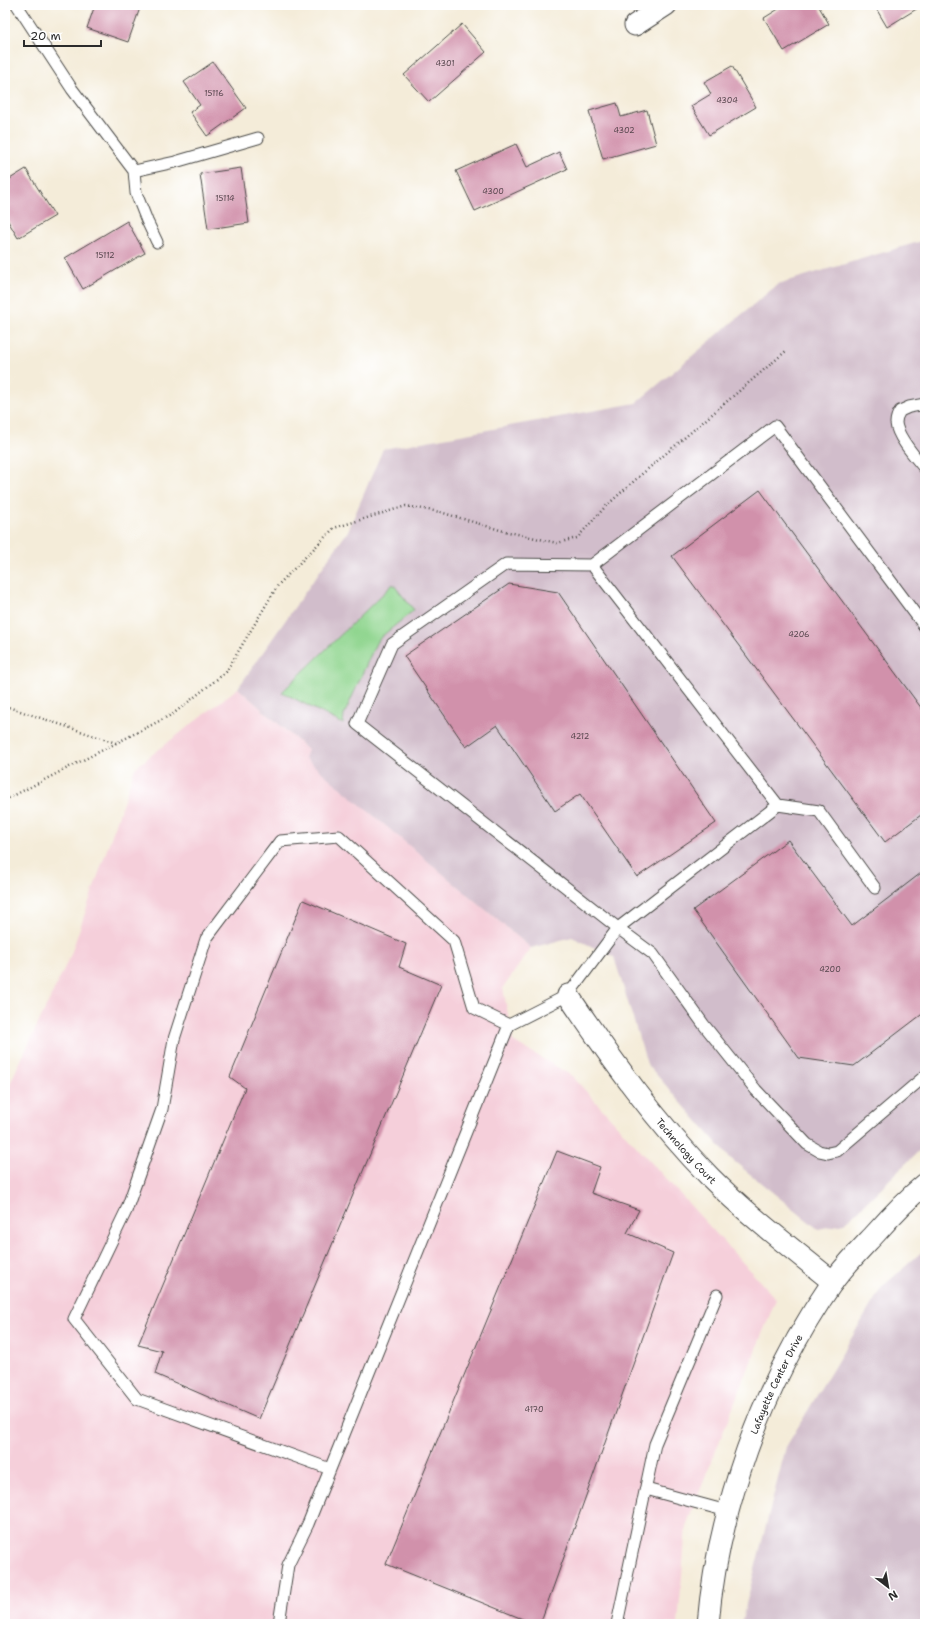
<svg xmlns="http://www.w3.org/2000/svg" width="930" height="1629" viewBox="0 0 930 1629" font-family="'Shantell Sans',sans-serif">
<style>
.built{fill:#f5cfda}
.industrial{fill:#d1bdcb}
.green{fill:#90d58f;stroke:#5e805d}
.building{fill:#d191ab}
.lines{fill:none;stroke-linecap:round;stroke-linejoin:round}
.service-casing{stroke:#494845;stroke-width:13}
.minor-casing{stroke:#494845;stroke-width:23}
.path{stroke:#494845;stroke-width:2.5;stroke-dasharray:1 3;stroke-linecap:butt}
.service{stroke:#fff;stroke-width:11}
.minor{stroke:#fff;stroke-width:21}
.labels{text-anchor:middle;stroke-width:4;stroke-linejoin:round;paint-order:stroke}
.number-label{font-size:8px;fill:#54444b}
.street-label{font-size:10px;fill:#2b2b2b;stroke:#fff}
</style>
<rect width="100%" height="100%" fill="#fff"/>
<filter id="ink" filterUnits="userSpaceOnUse"><feTurbulence type="fractalNoise" baseFrequency=".025" numOctaves="2"/><feDisplacementMap in="SourceGraphic" scale="8" xChannelSelector="R" yChannelSelector="G"/><feConvolveMatrix kernelMatrix="1 2 1 2 8 2 1 2 1" color-interpolation-filters="sRGB"/></filter>
<filter id="wash" filterUnits="userSpaceOnUse"><feTurbulence type="fractalNoise" baseFrequency=".012" numOctaves="4" result="noise"/><feDisplacementMap in="SourceGraphic" scale="16" xChannelSelector="R" yChannelSelector="G"/><feGaussianBlur stdDeviation="0.9" result="paint"/><feColorMatrix in="noise" values="0 0 0 0 0 0 0 0 0 0 0 0 0 0 0 0 0 1.4 0 .05"/><feComposite in="paint" operator="in"/></filter>
<g filter="url(#wash)">
<rect width="100%" height="100%" fill="#f4ecd9"/>
<!-- built -->
<path class="built" d="M 238,688 L 308,750 L 306,758 L 531,948 L 503,988 L 513,1041 L 572,1076 L 776,1299 L 686,1526 L 678,1624 L 5,1624 L 5,1094 L 71,954 L 135,768 Z"/>
<!-- industrial -->
<path class="industrial" d="M 925,240 L 925,1145 L 844,1224 L 818,1229 L 730,1158 L 647,1064 L 614,957 L 572,937 L 531,948 L 305,758 L 308,750 L 238,688 L 348,531 L 383,449 L 636,403 L 778,284 Z
M 925,1249 L 925,1624 L 741,1624 L 786,1447 L 882,1287 Z"/>
<!-- green -->
<path class="green" d="M 393,584 L 414,610 L 381,637 L 376,643 L 344,715 L 343,724 L 282,692 Z"/>
<g id="blocks">
<!-- building -->
<path class="building" d="M 95,5 L 141,5 L 128,42 L 87,28 Z
M 785,5 L 818,5 L 829,24 L 784,51 L 764,18 Z
M 874,5 L 923,5 L 887,27 Z
M 462,24 L 486,52 L 429,102 L 404,75 Z
M 213,62 L 246,108 L 207,136 L 190,112 L 200,105 L 184,82 Z
M 732,66 L 756,107 L 709,135 L 691,106 L 711,94 L 704,82 Z
M 617,103 L 621,117 L 647,110 L 656,144 L 603,159 L 589,111 Z
M 516,144 L 527,167 L 559,152 L 567,169 L 475,211 L 456,171 Z
M 241,168 L 249,223 L 208,229 L 200,174 Z
M 26,169 L 55,216 L 18,238 L 5,216 L 5,182 Z
M 127,221 L 145,253 L 83,289 L 65,258 Z
M 760,490 L 925,713 L 925,812 L 885,842 L 672,556 Z
M 509,584 L 558,592 L 716,823 L 637,877 L 580,794 L 555,811 L 497,725 L 466,747 L 404,656 Z
M 788,840 L 852,926 L 925,870 L 925,1012 L 854,1066 L 799,1058 L 693,910 Z
M 303,900 L 406,944 L 399,967 L 441,985 L 259,1419 L 155,1374 L 162,1351 L 138,1345 L 245,1088 L 230,1077 Z
M 557,1151 L 600,1167 L 591,1193 L 639,1210 L 627,1233 L 673,1253 L 540,1624 L 535,1624 L 386,1564 Z"/>
</g>
</g>
<g filter="url(#ink)">
<use href="#blocks" fill-opacity="0" stroke="#494845" stroke-width="1"/>
<g class="lines">
<defs>
<path id="service" d="M 17,5 L 72,89 L 134,171 L 136,193 L 147,221 L 157,242
M 134,171 L 175,162 L 258,138
M 925,404 L 909,407 L 900,411 C 898,414 896,419 896,423 C 897,437 916,458 925,469
M 592,565 L 778,805 L 618,928 L 653,954 L 704,1025 L 756,1090 L 807,1144 L 819,1151 L 828,1153 L 837,1151 L 925,1076
M 778,805 L 819,811 L 875,888
M 330,1469 L 137,1399 L 74,1319 L 126,1211 L 162,1109 L 174,1039 L 206,939 L 280,841 L 339,836 L 454,941 L 474,1008 L 509,1025
M 646,1489 L 727,1511
M 285,1624 L 279,1623 L 288,1565 L 308,1524 L 509,1025 L 568,995 L 618,928 L 357,724 L 392,644 L 506,564 L 592,565 L 775,426 L 925,627
M 617,1624 L 655,1444 L 717,1295"/>
<g id="minor">
<path d="M 635,25 L 666,5"/>
<path id="s1" d="M 568,995 C 611,1059 656,1122 710,1177 C 748,1215 791,1248 833,1282"/>
<path id="s2" d="M 708,1624 C 713,1564 727,1507 747,1450 C 768,1391 796,1335 832,1283 C 845,1265 861,1249 876,1233 C 891,1216 907,1199 925,1184"/>
</g>
</defs>
<!-- service casing -->
<use href="#service" class="service-casing"/>
<!-- minor casing -->
<use href="#minor" class="minor-casing"/>
<!-- path -->
<path class="path" d="M 5,706 L 116,743
M 5,800 L 173,714 L 226,672 L 278,585 L 334,528 L 406,506 L 440,512 L 500,530 L 557,543 L 577,538 L 605,507 L 642,474 L 786,351"/>
<!-- service -->
<use href="#service" class="service"/>
<!-- minor -->
<use href="#minor" class="minor"/>
</g>
</g>
<g class="labels">
<!-- number labels -->
<g class="number-label">
<text x="445" y="66">4301</text>
<text x="214" y="96">15116</text>
<text x="727" y="103">4304</text>
<text x="624" y="133">4302</text>
<text x="493" y="194">4300</text>
<text x="225" y="201">15114</text>
<text x="105" y="258">15112</text>
<text x="799" y="637">4206</text>
<text x="580" y="739">4212</text>
<text x="830" y="972">4200</text>
<text x="534" y="1412">4170</text>
</g>
<!-- street labels -->
<g class="street-label">
<text dy="4" stroke="none"><textPath href="#s1" startOffset="196">Technology Court</textPath></text>
<text dy="4" stroke="none"><textPath href="#s2" startOffset="251">Lafayette Center Drive</textPath></text>
</g>
</g>
<!-- margin -->
<rect width="930" height="1629" fill="none" stroke="#fff" stroke-width="20"/>
<!-- north arrow -->
<g transform="translate(888 1587) rotate(149)" stroke="#ffffff" stroke-width="3" paint-order="stroke">
<path d="M0-3L7 15L0 10L-7 15Z" fill="#2b2b2b"/>
<text y="-6" font-size="11" font-weight="bold" text-anchor="middle" fill="#2b2b2b">N</text>
</g>
<!-- scale -->
<path d="M24 40v6h77v-6" fill="none" stroke="#2b2b2b" stroke-width="2"/>
<text x="30" y="40" font-size="12" fill="#2b2b2b" stroke="#ffffff" stroke-width="3" paint-order="stroke">20 m</text>
</svg>
